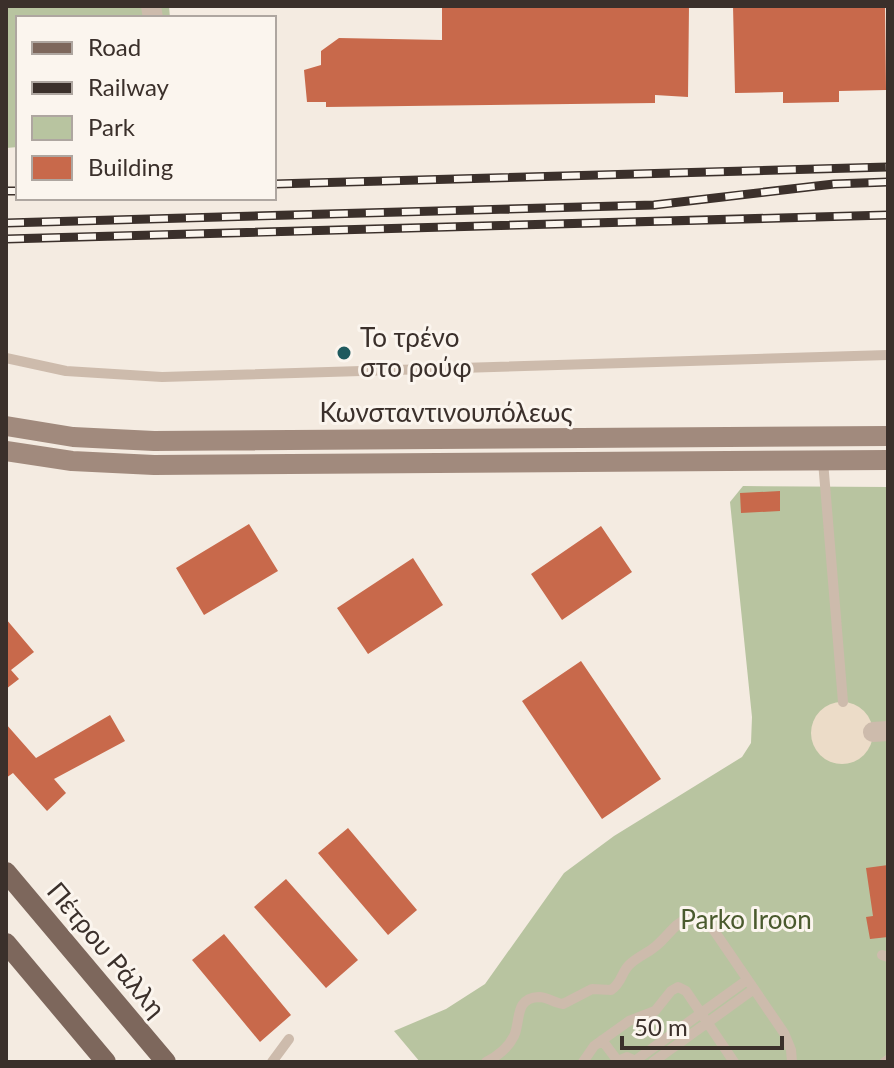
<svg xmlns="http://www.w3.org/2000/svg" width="894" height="1068" viewBox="0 0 894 1068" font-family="Lato,sans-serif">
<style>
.green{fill:#b8c4a0}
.plaza{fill:#ecdcc8}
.building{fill:#c8694b}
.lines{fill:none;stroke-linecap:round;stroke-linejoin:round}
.lane{stroke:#cdbbac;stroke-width:10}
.street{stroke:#cdbbac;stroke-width:20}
.secondary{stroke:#a18a7d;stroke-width:20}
.primary{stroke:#7d675c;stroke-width:20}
.rail-casing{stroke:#3b302b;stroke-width:9}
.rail{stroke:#fbf5ee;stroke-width:6;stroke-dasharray:18;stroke-linecap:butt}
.poi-dot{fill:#1f5a5e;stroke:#fbf5ee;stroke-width:3}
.labels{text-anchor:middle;stroke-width:6;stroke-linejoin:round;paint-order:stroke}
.poi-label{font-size:26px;fill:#3b302b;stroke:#fbf5ee;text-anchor:start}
.street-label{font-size:26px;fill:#3b302b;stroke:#fbf5ee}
.park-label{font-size:26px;fill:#4a5a2e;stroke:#fbf5ee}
</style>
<rect width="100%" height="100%" fill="#f4ebe1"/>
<!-- green -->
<path class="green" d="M 6,6 L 169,6 L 170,18 L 18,18 L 18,147 L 6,148 Z
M 743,486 L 888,487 L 888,1054 L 878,1062 L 420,1062 L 394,1031 L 446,1009 L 485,984 L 564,873 L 614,836 L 742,757 L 751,743 L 752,717 L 730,502 Z"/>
<!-- plaza -->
<path class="plaza" d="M811 733a31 31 0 1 1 62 0a31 31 0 1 1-62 0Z"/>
<!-- building -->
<path class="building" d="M 442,6 L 689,6 L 688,97 L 655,95 L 655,103 L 326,107 L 326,102 L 307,102 L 304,70 L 321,65 L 321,51 L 339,38 L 442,40 Z
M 733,6 L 885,6 L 886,90 L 839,91 L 839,102 L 783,103 L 783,92 L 735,93 Z
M 780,491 L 780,511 L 741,513 L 740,493 Z
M 249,524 L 278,571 L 204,615 L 176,568 Z
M 601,526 L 632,572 L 562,620 L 531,574 Z
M 413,558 L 443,605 L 368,654 L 337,608 Z
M 6,619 L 34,652 L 11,670 L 19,679 L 6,689 Z
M 581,661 L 661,779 L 602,819 L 522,701 Z
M 110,715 L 125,741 L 54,779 L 66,793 L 47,811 L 13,773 L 6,778 L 6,724 L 36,758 Z
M 348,828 L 417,910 L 388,935 L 318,853 Z
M 888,865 L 888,937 L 870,939 L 866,917 L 873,916 L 866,868 Z
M 286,879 L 358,960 L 326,988 L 254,907 Z
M 224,934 L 291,1015 L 260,1042 L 192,960 Z"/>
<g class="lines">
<!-- lane -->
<path class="lane" d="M 6,358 L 66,371 L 162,377 L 888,355
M 823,461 L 843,702
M 882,955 L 888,957
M 602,1040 L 617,1060
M 636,1060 L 747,980
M 272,1062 L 289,1039
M 486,1062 C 498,1056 508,1048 514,1036 C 521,1021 514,998 539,997 C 547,997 555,1003 563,1004 L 592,989 L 611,990 C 622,983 621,973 629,965 C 637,957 648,953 656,946 C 677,928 682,906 713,929 L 784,1033 L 791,1050 L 792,1062
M 583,1062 L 594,1046 L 629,1021 L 655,1011 L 671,991 L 678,987 L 686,991 L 734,1062
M 615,1062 L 627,1057 L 638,1062
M 653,1062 L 754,989
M 885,1062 L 888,1060"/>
<!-- street -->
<path class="street" d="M 151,6 L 153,18
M 873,732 L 888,731"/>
<!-- secondary -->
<path class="secondary" d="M 6,426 L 73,437 L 154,441 L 888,436
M 6,451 L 72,461 L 154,465 L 888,460"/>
<!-- primary -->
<path class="primary" d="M 6,872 L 166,1062
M 6,943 L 106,1062"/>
<defs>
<path id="rail" d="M 274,184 L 888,167
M 6,191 L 18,191
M 6,223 L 654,205 L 834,184 L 888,182
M 6,239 L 888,215"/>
</defs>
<!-- rail casing -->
<use href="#rail" class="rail-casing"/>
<!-- rail -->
<use href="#rail" class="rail"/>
</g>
<!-- markers -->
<circle class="poi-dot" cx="344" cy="353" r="8"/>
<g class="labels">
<!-- poi labels -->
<g class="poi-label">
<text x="360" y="347">Το τρένο<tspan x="360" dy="30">στο ρούφ</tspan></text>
</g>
<!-- street labels -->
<g class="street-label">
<text x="446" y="422">Κωνσταντινουπόλεως</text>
<text transform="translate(106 950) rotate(50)" y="9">Πέτρου Ράλλη</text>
</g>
<!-- park labels -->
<g class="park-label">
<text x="746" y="929">Parko Iroon</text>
</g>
</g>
<!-- border -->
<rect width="894" height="1068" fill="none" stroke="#3b302b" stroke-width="16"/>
<!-- legend -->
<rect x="16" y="16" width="260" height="184" fill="#fbf5ee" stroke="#aea6a0" stroke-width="2"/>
<rect x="32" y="42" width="40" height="12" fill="#7d675c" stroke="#aea6a0" stroke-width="2"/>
<text x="88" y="56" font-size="24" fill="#3b302b">Road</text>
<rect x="32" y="82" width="40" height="12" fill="#3b302b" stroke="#aea6a0" stroke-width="2"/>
<text x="88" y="96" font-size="24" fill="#3b302b">Railway</text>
<rect x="32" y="116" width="40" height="24" fill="#b8c4a0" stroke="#aea6a0" stroke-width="2"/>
<text x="88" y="136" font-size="24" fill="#3b302b">Park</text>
<rect x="32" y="156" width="40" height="24" fill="#c8694b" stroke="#aea6a0" stroke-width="2"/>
<text x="88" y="176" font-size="24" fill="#3b302b">Building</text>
<!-- scale -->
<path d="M622 1036v12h160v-12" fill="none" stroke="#3b302b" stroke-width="4"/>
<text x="634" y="1036" font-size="24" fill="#3b302b" stroke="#fbf5ee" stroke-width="6" paint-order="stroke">50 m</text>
</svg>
